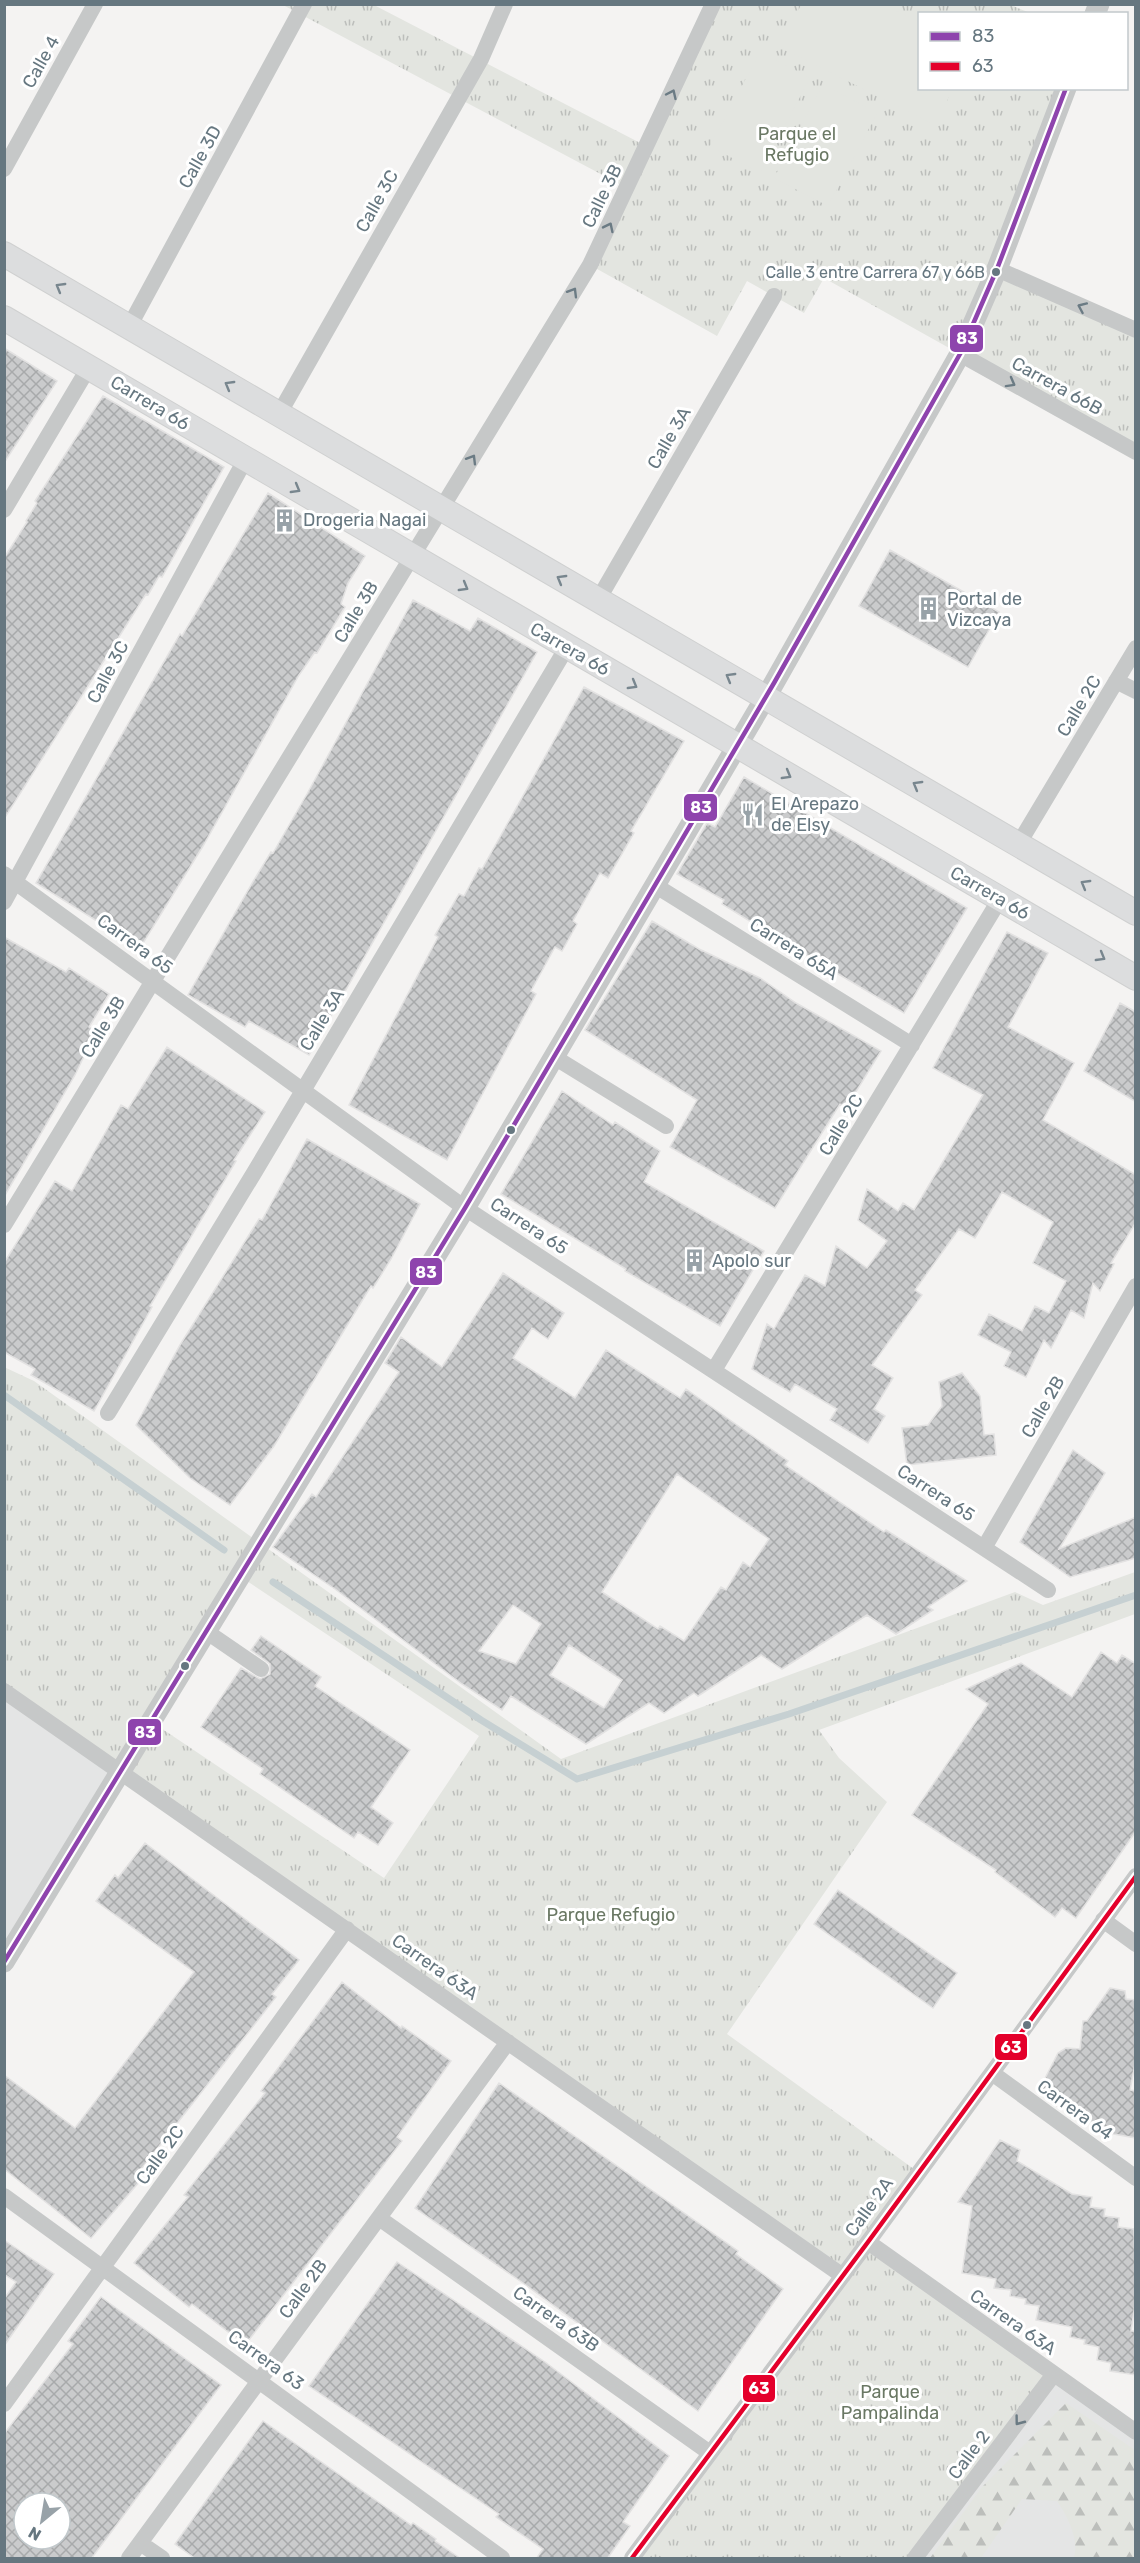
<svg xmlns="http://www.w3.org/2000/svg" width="1140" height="2563" viewBox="0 0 1140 2563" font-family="Rubik,sans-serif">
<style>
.built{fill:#e4e5e5}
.forest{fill:url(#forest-firs)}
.park{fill:url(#park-tufts);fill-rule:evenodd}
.pitch{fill:#e3e5e0}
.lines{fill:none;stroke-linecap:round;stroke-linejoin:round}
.stream{stroke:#c6d0d2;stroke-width:7}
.building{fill:url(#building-cross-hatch);stroke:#e3e2e2;stroke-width:1.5;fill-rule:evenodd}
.secondary-casing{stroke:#cfd0d0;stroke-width:26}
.minor{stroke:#c6c8c8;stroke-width:16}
.tertiary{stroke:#c6c8c8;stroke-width:21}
.secondary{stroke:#dcddde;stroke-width:24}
.bus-1-casing{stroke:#fff;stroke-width:9}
.bus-2-casing{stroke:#fff;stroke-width:9}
.bus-1{stroke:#8e44ad;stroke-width:4.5}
.bus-2{stroke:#e4002b;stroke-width:4.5}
.oneway{stroke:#6b7b84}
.oneway2{stroke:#78868e}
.bus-dot{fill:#667780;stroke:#fff;stroke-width:2}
.labels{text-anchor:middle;stroke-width:6;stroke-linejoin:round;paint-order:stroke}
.bus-label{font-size:16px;fill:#667780;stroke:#fff;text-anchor:end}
.street-label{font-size:18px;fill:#667780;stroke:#fff}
.park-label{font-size:18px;fill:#6a7864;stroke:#fff}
.poi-label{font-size:18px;fill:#667780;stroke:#fff;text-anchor:start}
.line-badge{stroke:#fff;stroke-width:2}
.badge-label{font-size:16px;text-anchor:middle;font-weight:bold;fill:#fff}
</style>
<defs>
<pattern id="forest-firs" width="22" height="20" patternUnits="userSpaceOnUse" patternTransform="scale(1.5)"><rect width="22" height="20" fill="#e3e5e0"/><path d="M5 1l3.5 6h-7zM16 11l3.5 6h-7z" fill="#bcbebb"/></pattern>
<pattern id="park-tufts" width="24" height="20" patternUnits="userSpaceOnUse" patternTransform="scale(1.5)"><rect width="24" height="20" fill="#e3e5e0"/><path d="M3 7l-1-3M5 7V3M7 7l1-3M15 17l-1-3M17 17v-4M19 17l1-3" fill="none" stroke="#bcbebb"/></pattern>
<pattern id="building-cross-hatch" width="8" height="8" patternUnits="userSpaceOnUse" patternTransform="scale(1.5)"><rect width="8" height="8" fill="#cacbcc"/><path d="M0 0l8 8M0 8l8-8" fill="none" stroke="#a8aaab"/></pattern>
</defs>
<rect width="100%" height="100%" fill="#f4f3f2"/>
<!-- built -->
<path class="built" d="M 5,1691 L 121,1771 L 5,1962 Z
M 1054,2374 L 1135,2432 L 1135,2558 L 915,2558 Z"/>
<!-- forest -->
<path class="forest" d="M 1066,2403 L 1135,2450 L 1135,2558 L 1074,2558 C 1079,2539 1068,2517 1057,2501 L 1022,2499 L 981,2558 L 930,2558 L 982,2487 Z"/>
<!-- park -->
<path class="park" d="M 1008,4 L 1030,13 L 920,14 L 920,88 L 1066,89 L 998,269 L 1135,330 L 1135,452 L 824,278 L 804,313 L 747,281 L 717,336 L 590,265 L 627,188 L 283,5 L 374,5 L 648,147 L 713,5 Z
M 4,1367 L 34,1381 L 561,1759 L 1015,1592 L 1043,1605 L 1135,1572 L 1135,1614 L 819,1730 L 839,1758 L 887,1802 L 727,2034 L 918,2172 L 868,2242 L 1054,2374 L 915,2558 L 632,2558 L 843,2275 L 5,1691 ZM 241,1577 L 479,1736 L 384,1878 L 152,1722 Z"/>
<!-- pitch -->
<path class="pitch" d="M 801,5 L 884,5 L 919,22 L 920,88 L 953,89 L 935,125 L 780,47 Z
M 760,52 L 810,78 L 760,173 L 710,146 Z
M 823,84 L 877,113 L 828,206 L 774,178 Z"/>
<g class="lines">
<!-- stream -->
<path class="stream" d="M 4,1395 L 224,1550
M 273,1582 L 481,1720 L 577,1779 L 789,1714 L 1136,1595"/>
</g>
<!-- building -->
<path class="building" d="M 4,348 L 57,381 L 4,463 Z
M 103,396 L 224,467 L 162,577 L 159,576 L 148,595 L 146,594 L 4,819 L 4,558 L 27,522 L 26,521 L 37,503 L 35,501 Z
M 268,493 L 365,556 L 348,583 L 341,604 L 345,607 L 317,653 L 315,652 L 299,675 L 203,846 L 140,948 L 36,883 L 180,634 L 182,636 Z
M 890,550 L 999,612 L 968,667 L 859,606 Z
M 413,600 L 470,631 L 478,618 L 537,652 L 309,1055 L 249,1021 L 245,1027 L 188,995 L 254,880 L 271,852 L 273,853 L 307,794 Z
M 584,687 L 684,741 L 631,831 L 634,833 L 608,878 L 600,873 L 573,921 L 577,924 L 562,951 L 555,947 L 531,991 L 536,994 L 447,1160 L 349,1105 L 438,937 L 435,935 L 459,894 L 464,896 L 479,868 L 482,869 Z
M 744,777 L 967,908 L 904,1013 L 769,933 L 722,904 L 724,900 L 677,874 L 707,823 L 715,827 Z
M 652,921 L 699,949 L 760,978 L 796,1003 L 881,1051 L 846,1108 L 840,1104 L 775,1208 L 670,1147 L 697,1100 L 585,1030 Z
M 1007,932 L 1048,953 L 1008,1027 L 1074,1063 L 1043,1120 L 1136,1175 L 1136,1222 L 1111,1263 L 1114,1264 L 1100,1291 L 1093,1283 L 1084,1318 L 1071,1310 L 1051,1348 L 1044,1340 L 1026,1377 L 1004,1366 L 1011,1352 L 978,1335 L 989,1314 L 1022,1331 L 1035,1306 L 1049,1313 L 1066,1281 L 1033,1263 L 1053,1222 L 1002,1192 L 975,1238 L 959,1229 L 915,1290 L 922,1295 L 872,1365 L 893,1378 L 874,1409 L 885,1416 L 868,1443 L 830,1420 L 837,1409 L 795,1384 L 790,1392 L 752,1369 L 767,1324 L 774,1329 L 805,1275 L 825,1286 L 836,1246 L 867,1268 L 887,1241 L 858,1220 L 867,1189 L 898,1211 L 903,1203 L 914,1210 L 983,1095 L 933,1068 Z
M 4,937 L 66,972 L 69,968 L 109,994 L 89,1027 L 96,1031 L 75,1075 L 4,1197 Z
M 1120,1003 L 1136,1012 L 1136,1102 L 1084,1071 Z
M 167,1047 L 265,1112 L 234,1160 L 236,1161 L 150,1306 L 152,1307 L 94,1411 L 31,1375 L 35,1369 L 4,1352 L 4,1263 L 55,1181 L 72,1191 L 121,1105 L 128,1109 Z
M 562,1091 L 613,1125 L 615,1122 L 660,1151 L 644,1182 L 764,1251 L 720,1326 L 625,1271 L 626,1269 L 501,1194 Z
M 307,1139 L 420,1204 L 391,1259 L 373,1288 L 371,1286 L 274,1446 L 230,1505 L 190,1478 L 136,1425 L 180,1345 L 259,1219 L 262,1220 Z
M 503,1273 L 564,1313 L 548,1339 L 532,1328 L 513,1358 L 575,1398 L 606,1350 L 680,1398 L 686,1389 L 788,1461 L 785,1465 L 884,1532 L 886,1530 L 967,1581 L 928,1607 L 933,1610 L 896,1634 L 867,1615 L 782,1669 L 761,1655 L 698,1696 L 694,1693 L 664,1713 L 649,1703 L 586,1744 L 511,1696 L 502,1710 L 462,1684 L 335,1589 L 273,1547 L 312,1494 L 316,1497 L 399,1372 L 385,1363 L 401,1337 L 442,1367 ZM 677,1474 L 769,1539 L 750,1567 L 743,1562 L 726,1590 L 721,1587 L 684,1641 L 660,1626 L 658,1629 L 602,1592 ZM 513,1605 L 541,1624 L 516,1664 L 479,1651 ZM 569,1645 L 622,1680 L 604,1708 L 550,1675 Z
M 962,1373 L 980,1396 L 984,1435 L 994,1434 L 996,1455 L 907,1465 L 902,1428 L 928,1425 L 942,1406 L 939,1382 Z
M 1073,1450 L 1105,1473 L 1059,1549 L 1136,1517 L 1136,1558 L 1070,1577 L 1020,1542 Z
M 261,1636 L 321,1677 L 315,1686 L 410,1750 L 371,1807 L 393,1823 L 378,1845 L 358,1832 L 354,1838 L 260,1774 L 263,1769 L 201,1727 L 241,1668 L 260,1679 L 270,1674 L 270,1664 L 251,1650 Z
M 1101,1652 L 1117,1663 L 1122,1655 L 1136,1664 L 1136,1831 L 1076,1918 L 1062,1908 L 1055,1917 L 995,1872 L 996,1870 L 912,1815 L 988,1704 L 966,1689 L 1021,1663 L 1072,1697 Z
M 145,1843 L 299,1960 L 272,1994 L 276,1997 L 135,2177 L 140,2181 L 91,2238 L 4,2169 L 4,2075 L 75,2128 L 194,1972 L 96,1901 L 115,1875 L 118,1878 Z
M 838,1890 L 957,1973 L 933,2008 L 814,1924 Z
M 342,1982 L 401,2028 L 402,2026 L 451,2061 L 397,2137 L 402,2141 L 245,2345 L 192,2304 L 189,2307 L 134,2263 L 188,2197 L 184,2195 L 265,2093 L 261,2091 Z
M 1110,1988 L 1125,1991 L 1126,1999 L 1136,2000 L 1136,2059 L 1130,2090 L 1136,2091 L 1136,2138 L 1102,2132 L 1104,2124 L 1082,2120 L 1083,2115 L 1057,2106 L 1040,2088 L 1058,2053 L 1066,2048 L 1080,2049 L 1083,2021 L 1087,2021 Z
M 499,2083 L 738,2251 L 736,2254 L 783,2289 L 698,2411 L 523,2283 L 415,2208 Z
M 1000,2140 L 1020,2150 L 1017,2161 L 1072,2194 L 1092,2197 L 1090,2207 L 1105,2209 L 1104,2216 L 1119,2218 L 1118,2227 L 1134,2229 L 1136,2298 L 1131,2331 L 1136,2331 L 1136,2375 L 1110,2371 L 1111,2363 L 1097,2360 L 1099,2347 L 1084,2344 L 1085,2340 L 1070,2337 L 1072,2327 L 1036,2320 L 1039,2306 L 1025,2304 L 1026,2299 L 1010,2296 L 1011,2290 L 994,2288 L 996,2279 L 962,2273 L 972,2206 L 958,2202 Z
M 4,2240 L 54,2274 L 4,2346 L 4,2299 L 16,2282 L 4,2274 Z
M 397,2262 L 545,2362 L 669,2456 L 623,2522 L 630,2526 L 607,2559 L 536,2559 L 543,2549 L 496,2517 L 499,2514 L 309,2386 Z
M 101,2297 L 221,2385 L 91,2559 L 4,2559 L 4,2434 L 73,2344 L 68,2341 ZM 24,2503 L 60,2503 L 60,2539 L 24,2539 Z
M 263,2421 L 411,2525 L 413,2523 L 436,2539 L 435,2541 L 461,2559 L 196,2559 L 175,2544 Z"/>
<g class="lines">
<defs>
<path id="secondary" d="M 4,254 L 1136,913
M 4,318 L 1136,978"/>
</defs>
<!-- secondary casing -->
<use href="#secondary" class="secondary-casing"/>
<!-- minor -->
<path class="minor" d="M 4,169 L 95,4
M 997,269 L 1136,330
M 129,327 L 304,4
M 960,354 L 1136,452
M 279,414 L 481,59 L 505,4
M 4,510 L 89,367
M 598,600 L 774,296
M 1116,681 L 1136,691
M 1018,845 L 1136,648
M 4,874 L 465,1208 L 1048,1590
M 656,886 L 912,1045
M 4,902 L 245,460
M 554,1057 L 666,1126
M 4,1225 L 590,265 L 713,4
M 714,1370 L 1000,899
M 108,1413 L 254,1173 L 567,647
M 984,1548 L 1136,1286
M 207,1632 L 261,1669
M 4,1691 L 843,2276
M 1103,1920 L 1136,1944
M 992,2073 L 1136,2178
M 4,2196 L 502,2558
M 379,2218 L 710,2453
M 868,2242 L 1136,2432
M 4,2404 L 347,1929
M 140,2543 L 162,2558
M 129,2558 L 508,2042
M 632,2558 L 868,2242 L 1136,1876
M 915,2558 L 1054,2374"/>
<!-- tertiary -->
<path class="tertiary" d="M 1095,14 L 1099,4
M 4,1962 L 465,1208 L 774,683 L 960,354 L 997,269 L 1066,88"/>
<!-- secondary -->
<use href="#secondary" class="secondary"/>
<defs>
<path id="bus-1" d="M 4,1962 L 465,1208 L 774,683 L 960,354 L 997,269 L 1066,88"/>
<path id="bus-2" d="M 632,2558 L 868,2242 L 1136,1876"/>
</defs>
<!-- bus-1 casing -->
<use href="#bus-1" class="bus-1-casing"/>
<!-- bus-2 casing -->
<use href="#bus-2" class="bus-2-casing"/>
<!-- bus-1 -->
<use href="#bus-1" class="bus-1"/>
<!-- bus-2 -->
<use href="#bus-2" class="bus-2"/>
</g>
<!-- one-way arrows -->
<defs><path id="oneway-chevron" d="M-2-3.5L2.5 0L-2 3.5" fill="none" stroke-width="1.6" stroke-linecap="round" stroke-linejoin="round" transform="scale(1.5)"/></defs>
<g class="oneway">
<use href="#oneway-chevron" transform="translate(672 94) rotate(-65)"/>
<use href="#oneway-chevron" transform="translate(609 227) rotate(-64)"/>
<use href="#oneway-chevron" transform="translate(573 292) rotate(-59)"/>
<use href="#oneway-chevron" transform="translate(1082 307) rotate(-156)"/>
<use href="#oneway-chevron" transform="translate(1011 383) rotate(29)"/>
<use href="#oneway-chevron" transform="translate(472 459) rotate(-59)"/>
<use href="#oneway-chevron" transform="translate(1019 2421) rotate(127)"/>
</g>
<g class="oneway2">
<use href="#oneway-chevron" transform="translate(60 287) rotate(-150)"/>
<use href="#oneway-chevron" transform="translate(229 385) rotate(-150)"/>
<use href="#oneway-chevron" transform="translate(296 489) rotate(30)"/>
<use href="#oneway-chevron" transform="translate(561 579) rotate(-150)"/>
<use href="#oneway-chevron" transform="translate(464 587) rotate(30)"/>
<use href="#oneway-chevron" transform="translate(730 677) rotate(-150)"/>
<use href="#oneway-chevron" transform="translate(633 685) rotate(30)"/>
<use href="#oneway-chevron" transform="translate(787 775) rotate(30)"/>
<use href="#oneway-chevron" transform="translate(917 785) rotate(-150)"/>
<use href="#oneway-chevron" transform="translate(1085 884) rotate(-150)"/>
<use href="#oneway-chevron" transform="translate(1101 957) rotate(30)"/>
</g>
<!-- icons -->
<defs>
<symbol id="building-bare" viewBox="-9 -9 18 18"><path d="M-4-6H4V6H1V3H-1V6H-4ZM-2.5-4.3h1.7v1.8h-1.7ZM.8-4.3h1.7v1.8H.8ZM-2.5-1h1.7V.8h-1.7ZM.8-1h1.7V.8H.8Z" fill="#98a2a8" stroke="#fff" stroke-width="2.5" paint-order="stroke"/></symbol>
<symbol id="restaurant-bare" viewBox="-9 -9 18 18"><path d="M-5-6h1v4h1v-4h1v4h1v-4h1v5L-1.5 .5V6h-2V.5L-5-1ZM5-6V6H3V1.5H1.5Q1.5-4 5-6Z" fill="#98a2a8" stroke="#fff" stroke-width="2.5" paint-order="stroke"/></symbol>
</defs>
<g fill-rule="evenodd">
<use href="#building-bare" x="268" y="504" width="33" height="33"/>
<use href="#building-bare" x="912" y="592" width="33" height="33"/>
<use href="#restaurant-bare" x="736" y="798" width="33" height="33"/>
<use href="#building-bare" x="678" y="1244" width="33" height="33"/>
</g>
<!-- markers -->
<g class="bus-dot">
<circle cx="996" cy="272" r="5"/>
<circle cx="511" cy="1130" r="5"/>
<circle cx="185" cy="1666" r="5"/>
<circle cx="1027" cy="2025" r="5"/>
</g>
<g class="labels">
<!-- bus labels -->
<g class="bus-label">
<text x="985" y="278">Calle 3 entre Carrera 67 y 66B</text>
</g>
<!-- street labels -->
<g class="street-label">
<text transform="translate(41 62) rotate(-61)" y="6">Calle 4</text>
<text transform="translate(200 157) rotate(-61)" y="6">Calle 3D</text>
<text transform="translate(602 196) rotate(-64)" y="6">Calle 3B</text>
<text transform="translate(377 201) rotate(-61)" y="6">Calle 3C</text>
<text transform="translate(1057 386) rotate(29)" y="6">Carrera 66B</text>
<text transform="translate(150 403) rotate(31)" y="6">Carrera 66</text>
<text transform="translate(669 438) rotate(-60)" y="6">Calle 3A</text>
<text transform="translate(356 612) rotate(-59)" y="6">Calle 3B</text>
<text transform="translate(570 649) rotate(30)" y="6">Carrera 66</text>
<text transform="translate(108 672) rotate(-62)" y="6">Calle 3C</text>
<text transform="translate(1079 706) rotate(-59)" y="6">Calle 2C</text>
<text transform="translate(990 893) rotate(30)" y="6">Carrera 66</text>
<text transform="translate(135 944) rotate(36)" y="6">Carrera 65</text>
<text transform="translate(794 949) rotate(32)" y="6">Carrera 65A</text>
<text transform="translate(322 1020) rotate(-59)" y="6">Calle 3A</text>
<text transform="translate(103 1027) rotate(-59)" y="6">Calle 3B</text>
<text transform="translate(841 1125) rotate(-59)" y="6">Calle 2C</text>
<text transform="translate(529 1226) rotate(33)" y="6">Carrera 65</text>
<text transform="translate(1043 1407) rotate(-60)" y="6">Calle 2B</text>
<text transform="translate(936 1493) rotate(33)" y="6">Carrera 65</text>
<text transform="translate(435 1967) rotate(35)" y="6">Carrera 63A</text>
<text transform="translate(1075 2110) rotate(36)" y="6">Carrera 64</text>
<text transform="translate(160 2155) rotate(-54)" y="6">Calle 2C</text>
<text transform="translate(869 2207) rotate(-54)" y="6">Calle 2A</text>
<text transform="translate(303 2289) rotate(-54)" y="6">Calle 2B</text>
<text transform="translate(556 2319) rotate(35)" y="6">Carrera 63B</text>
<text transform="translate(1013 2322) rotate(35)" y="6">Carrera 63A</text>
<text transform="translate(266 2360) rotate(36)" y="6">Carrera 63</text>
<text transform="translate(969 2455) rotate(-53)" y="6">Calle 2</text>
</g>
<!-- park labels -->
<g class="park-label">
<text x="797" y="140">Parque el<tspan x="797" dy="21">Refugio</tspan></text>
<text x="611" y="1921">Parque Refugio</text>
<text x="890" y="2398">Parque<tspan x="890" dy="21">Pampalinda</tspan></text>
</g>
<!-- poi labels -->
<g class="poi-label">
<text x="303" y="526">Drogeria Nagai</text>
<text x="947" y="605">Portal de<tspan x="947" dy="21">Vizcaya</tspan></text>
<text x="771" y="810">El Arepazo<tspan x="771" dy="21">de Elsy</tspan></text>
<text x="712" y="1267">Apolo sur</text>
</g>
</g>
<g class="line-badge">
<rect x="949" y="324" width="35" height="29" rx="6" fill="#8e44ad"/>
<rect x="683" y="793" width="35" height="29" rx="6" fill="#8e44ad"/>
<rect x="409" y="1257" width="34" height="29" rx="6" fill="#8e44ad"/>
<rect x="127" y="1718" width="35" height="28" rx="6" fill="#8e44ad"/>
<rect x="994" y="2033" width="34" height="28" rx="6" fill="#e4002b"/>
<rect x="742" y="2374" width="34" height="29" rx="6" fill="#e4002b"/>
</g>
<g class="badge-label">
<text x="967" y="344">83</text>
<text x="701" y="813">83</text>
<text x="426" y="1278">83</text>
<text x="145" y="1738">83</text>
<text x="1011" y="2053">63</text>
<text x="759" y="2394">63</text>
</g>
<!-- border -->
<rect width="1140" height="2563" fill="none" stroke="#667780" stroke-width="12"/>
<!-- legend -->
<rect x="918" y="12" width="210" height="78" fill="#ffffff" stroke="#c2c9cc" stroke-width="1.5"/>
<rect x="930" y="32" width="30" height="9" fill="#8e44ad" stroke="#c2c9cc" stroke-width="1.5"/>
<text x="972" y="42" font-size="18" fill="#667780">83</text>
<rect x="930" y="62" width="30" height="9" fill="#e4002b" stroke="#c2c9cc" stroke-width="1.5"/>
<text x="972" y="72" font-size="18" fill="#667780">63</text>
<!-- north arrow -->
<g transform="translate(42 2521) rotate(210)"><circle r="28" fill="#ffffff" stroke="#c2c9cc" stroke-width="1.5"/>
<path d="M0-4.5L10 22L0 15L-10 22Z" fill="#98a2a8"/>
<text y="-9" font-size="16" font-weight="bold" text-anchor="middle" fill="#667780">N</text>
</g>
</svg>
